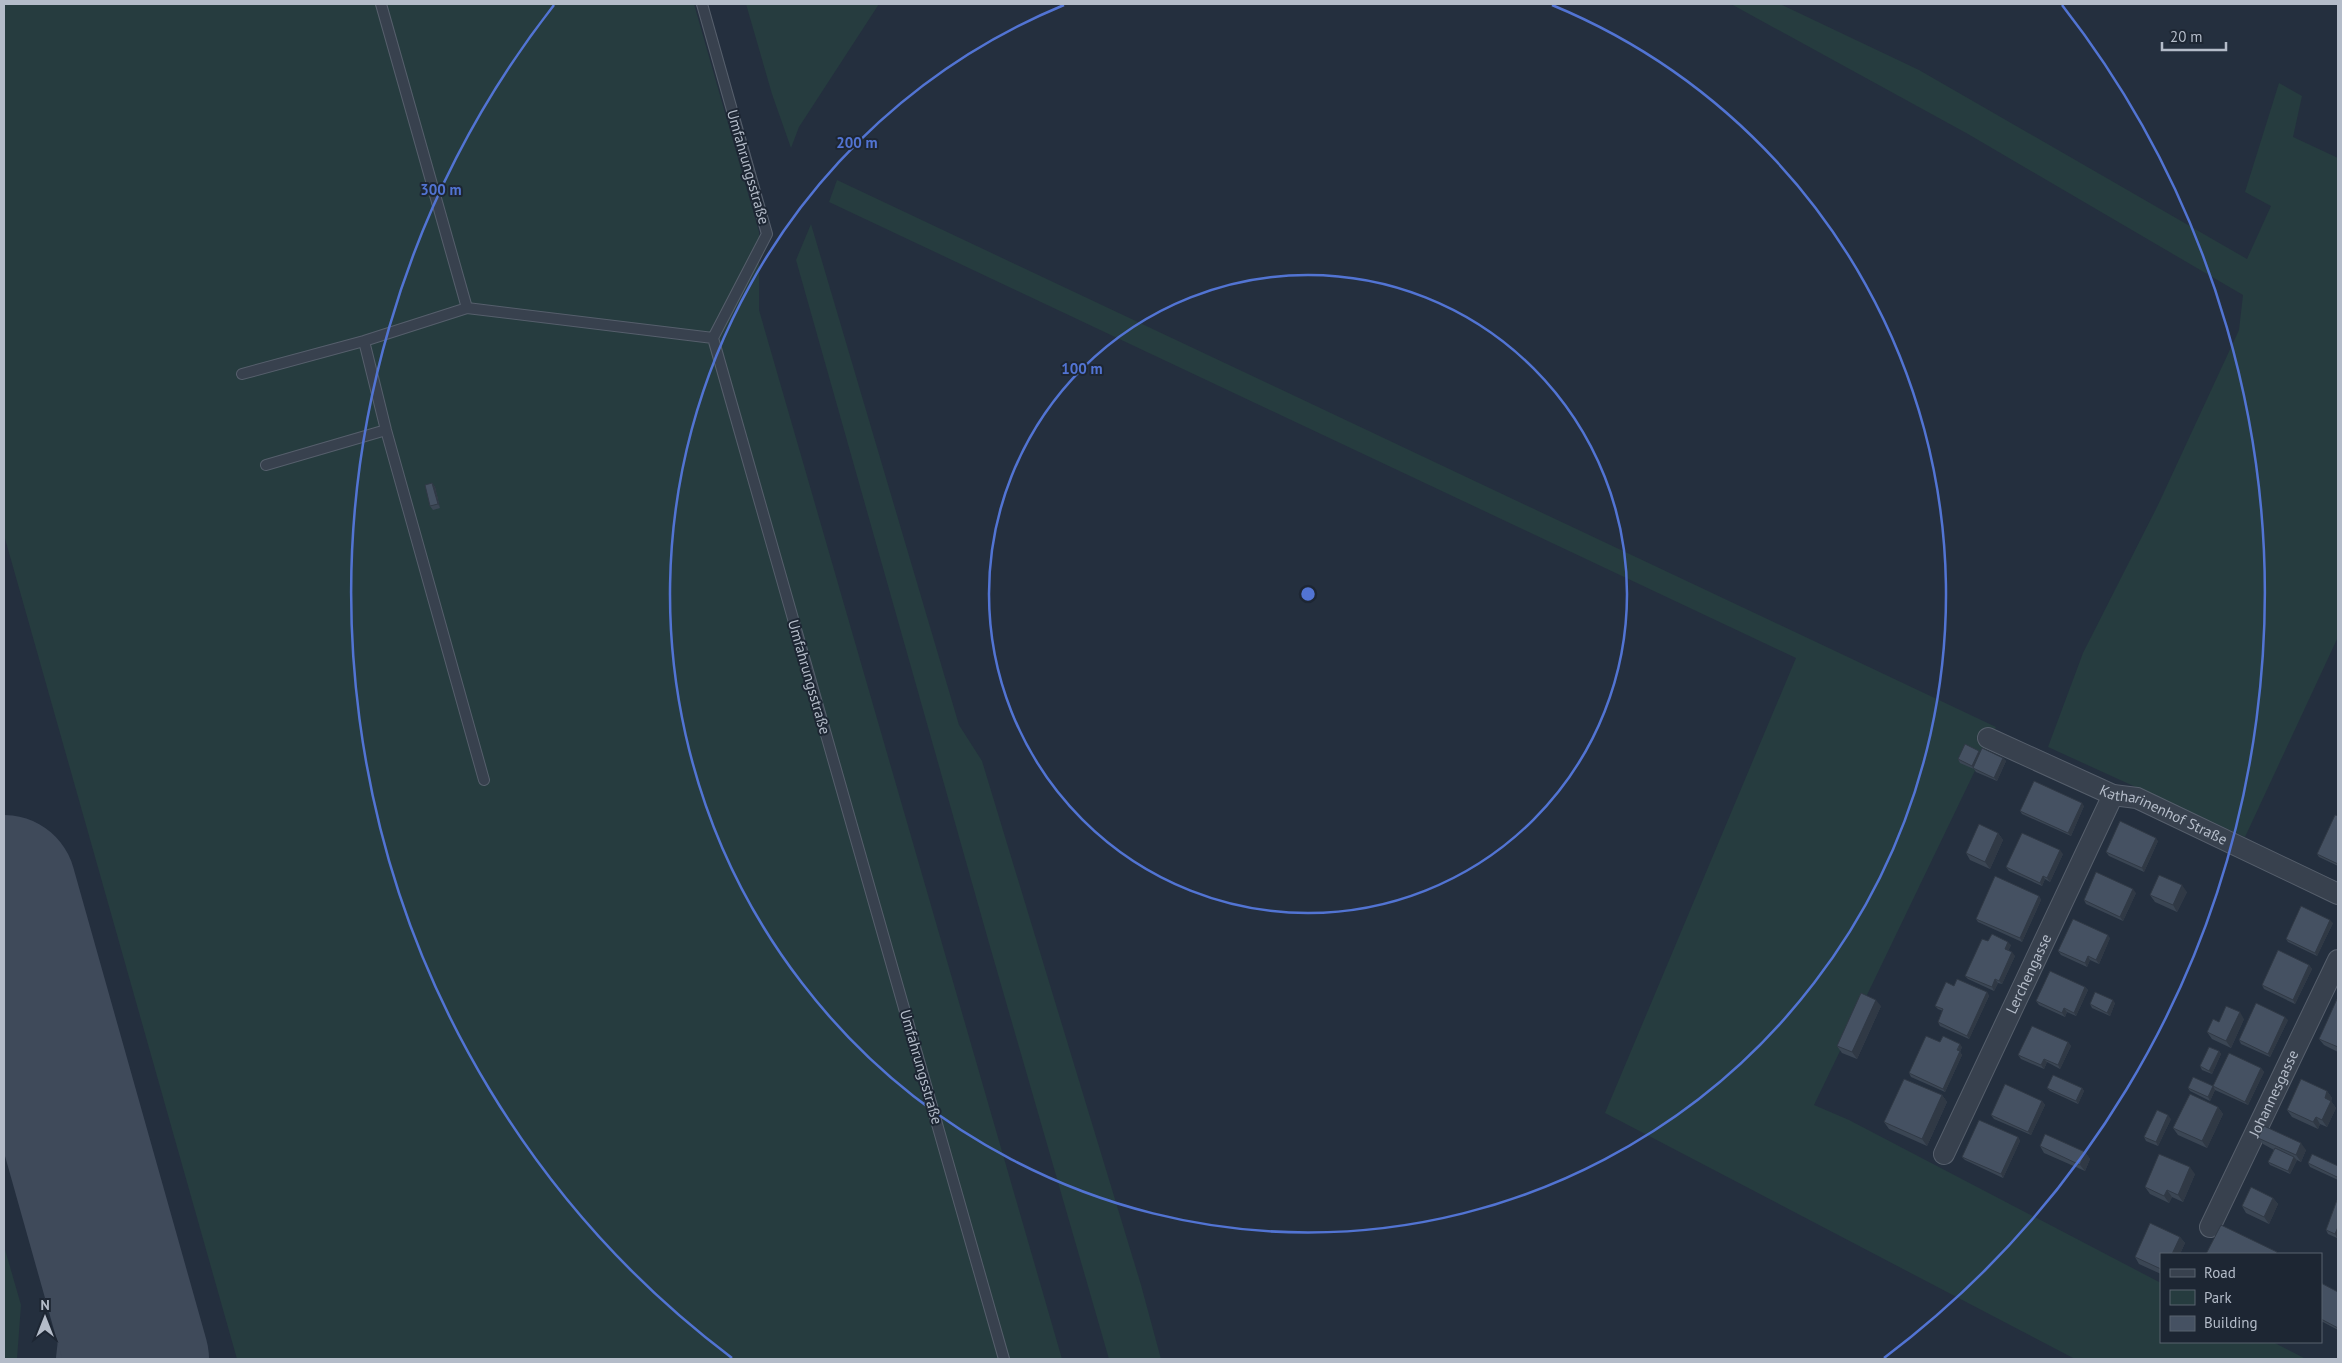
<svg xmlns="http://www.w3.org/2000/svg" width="2342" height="1363" viewBox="0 0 2342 1363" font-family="'PT Sans',sans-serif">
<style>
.green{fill:#263c3f}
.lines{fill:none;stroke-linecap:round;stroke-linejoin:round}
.taxiway{stroke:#3f4a5a;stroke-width:58}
.runway{stroke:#3f4a5a;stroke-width:144}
.lane-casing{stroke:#565f6c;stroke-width:12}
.street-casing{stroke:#565f6c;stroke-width:22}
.lane{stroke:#38414e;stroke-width:10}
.street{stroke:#38414e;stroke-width:20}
.wall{fill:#3b4654}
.shaded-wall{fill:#303945}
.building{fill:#455162;stroke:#303945}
.ring{fill:none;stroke:#5274d3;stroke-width:2.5}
.labels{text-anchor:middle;stroke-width:4;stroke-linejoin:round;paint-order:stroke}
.street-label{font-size:15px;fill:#b4bcc9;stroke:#1d2633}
.centre{fill:#5274d3;stroke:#1d2633;stroke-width:2.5}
.ring-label{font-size:15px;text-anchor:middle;font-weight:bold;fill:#5274d3;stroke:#1d2633;stroke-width:4;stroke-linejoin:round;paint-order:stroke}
</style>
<rect width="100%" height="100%" fill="#242f3e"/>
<!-- green -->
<path class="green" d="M 4,4 L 694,4 L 759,232 L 759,310 L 1062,1359 L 237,1359 L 4,535 Z
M 746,4 L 879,4 L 799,127 L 791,148 L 772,94 Z
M 1731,4 L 1780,4 L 1919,70 L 2247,259 L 2271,206 L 2245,192 L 2279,83 L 2302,96 L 2293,137 L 2338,158 L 2338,637 L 2245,837 L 2048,747 L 2083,653 L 2158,505 L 2239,330 L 2243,295 L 1968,134 Z
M 837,180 L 1996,727 L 1814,1105 L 1849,1120 L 2161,1283 L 2161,1342 L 2273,1342 L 2306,1359 L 2075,1359 L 1605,1113 L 1796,658 L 829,202 Z
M 811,224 L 959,725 L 982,761 L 1141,1285 L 1161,1359 L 1109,1359 L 989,943 L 796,260 Z
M 4,1246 L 21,1305 L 17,1359 L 4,1359 Z"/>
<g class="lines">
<!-- taxiway -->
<path class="taxiway" d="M 85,1359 L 95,1272 L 89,1191"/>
<!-- runway -->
<path class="runway" d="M 4,887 L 137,1359"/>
<defs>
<path id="lane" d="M 381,4 L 467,308 L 713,338
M 702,4 L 767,234 L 713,338 L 1004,1359
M 364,341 L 386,430 L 484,780
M 242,374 L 364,341 L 467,308
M 266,465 L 386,430"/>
<g id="street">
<path id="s1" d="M 1988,738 L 2113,795 L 2137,798 L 2338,894"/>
<path id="s2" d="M 1944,1154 L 2113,795"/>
<path id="s3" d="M 2210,1227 L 2338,960"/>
</g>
</defs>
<!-- lane casing -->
<use href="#lane" class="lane-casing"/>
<!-- street casing -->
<use href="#street" class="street-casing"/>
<!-- lane -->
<use href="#lane" class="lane"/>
<!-- street -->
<use href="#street" class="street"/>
</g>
<!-- wall -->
<path class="wall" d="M 432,483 L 435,487 L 440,508 L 433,510 L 430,506 Z
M 1980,753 L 2003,758 L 2006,761 L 1997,781 L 1976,772 L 1974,769 L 1960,763 L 1958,759 Z
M 2084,806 L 2071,836 L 2022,814 L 2020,811 Z
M 2338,816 L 2338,866 L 2319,857 L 2317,854 Z
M 1998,833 L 2003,840 L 1990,869 L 1970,860 L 1966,853 Z
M 2158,841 L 2144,872 L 2109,856 L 2106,852 Z
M 2063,854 L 2050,882 L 2045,879 L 2042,886 L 2009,871 L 2006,867 Z
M 2187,892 L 2177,912 L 2155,902 L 2150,895 Z
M 2136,893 L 2123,921 L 2086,904 L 2084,900 Z
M 2039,896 L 2041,900 L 2022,942 L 1978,922 L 1976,919 Z
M 2333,923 L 2317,956 L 2288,942 L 2286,939 Z
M 2110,938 L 2099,964 L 2090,960 L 2087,967 L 2061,955 L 2058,951 Z
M 1988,941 L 2011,945 L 2008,951 L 2015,956 L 2002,984 L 1998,983 L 1994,991 L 1968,979 L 1965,976 Z
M 2309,965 L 2312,969 L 2295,1004 L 2264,989 L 2262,985 Z
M 1954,986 L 1987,992 L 1989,996 L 1969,1039 L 1940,1026 L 1938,1022 L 1943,1011 L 1938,1009 L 1935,1006 Z
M 2085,987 L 2088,990 L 2076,1016 L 2067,1012 L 2065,1017 L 2039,1005 L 2036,1001 Z
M 2338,999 L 2338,1052 L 2324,1045 L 2319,1039 Z
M 2115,1003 L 2110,1016 L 2092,1008 L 2090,1004 Z
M 1881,1006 L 1857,1059 L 1842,1053 L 1837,1046 Z
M 2244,1019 L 2231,1048 L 2212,1039 L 2207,1032 L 2219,1022 Z
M 2288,1020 L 2270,1057 L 2241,1044 L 2239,1040 Z
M 1940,1042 L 1962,1047 L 1960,1052 L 1962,1055 L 1945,1092 L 1911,1077 L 1909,1073 Z
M 2068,1042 L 2071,1046 L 2060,1069 L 2047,1062 L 2044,1069 L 2021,1059 L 2018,1055 Z
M 2219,1051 L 2221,1054 L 2212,1074 L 2202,1070 L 2200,1066 Z
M 2261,1068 L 2264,1072 L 2248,1105 L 2215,1090 L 2210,1101 L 2190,1091 L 2188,1088 L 2213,1086 Z
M 2047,1088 L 2082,1088 L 2084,1091 L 2078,1104 L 2050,1091 Z
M 2327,1091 L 2332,1098 L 2331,1101 L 2336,1108 L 2327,1127 L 2320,1124 L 2318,1129 L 2292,1117 L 2287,1110 Z
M 1942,1095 L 1947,1102 L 1927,1146 L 1889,1129 L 1884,1122 Z
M 2042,1101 L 2045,1105 L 2031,1135 L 1994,1119 L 1991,1115 Z
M 2218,1107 L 2223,1114 L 2207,1148 L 2178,1135 L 2173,1128 Z
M 2171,1119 L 2158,1146 L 2146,1141 L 2144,1137 Z
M 2018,1137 L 2020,1141 L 2003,1178 L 1965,1160 L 1962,1157 Z
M 2258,1138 L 2306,1150 L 2301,1162 L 2297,1160 L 2290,1174 L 2270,1165 L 2268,1162 L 2274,1150 L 2263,1144 Z
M 2040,1146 L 2085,1152 L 2090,1159 L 2085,1171 L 2044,1153 Z
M 2308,1163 L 2338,1166 L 2338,1180 L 2310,1167 Z
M 2195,1174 L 2183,1202 L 2172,1197 L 2169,1203 L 2150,1194 L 2145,1187 Z
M 2273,1198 L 2278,1204 L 2269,1224 L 2246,1213 L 2242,1206 Z
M 2338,1200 L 2338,1236 L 2337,1238 L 2328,1234 L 2326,1230 Z
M 2180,1237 L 2185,1243 L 2180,1254 L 2161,1254 L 2161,1274 L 2139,1264 L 2135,1257 Z
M 2321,1283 L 2338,1292 L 2338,1330 L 2321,1321 Z"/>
<!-- shaded-wall -->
<path class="shaded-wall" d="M 432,483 L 435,487 L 440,508 L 438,504 Z
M 1979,751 L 1981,754 L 1974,769 L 1972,766 Z
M 2003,758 L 2006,761 L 1997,781 L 1994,778 Z
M 2082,803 L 2084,806 L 2071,836 L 2068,833 Z
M 1998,833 L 2003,840 L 1990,869 L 1985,862 Z
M 2156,838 L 2158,841 L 2144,872 L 2142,868 Z
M 2060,850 L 2063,854 L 2050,882 L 2047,878 Z
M 2043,876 L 2045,879 L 2042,886 L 2040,883 Z
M 2182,885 L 2187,892 L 2177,912 L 2173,905 Z
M 2133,889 L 2136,893 L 2123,921 L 2120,917 Z
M 2039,896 L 2041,900 L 2022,942 L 2020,938 Z
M 2330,920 L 2333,923 L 2317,956 L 2315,953 Z
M 2108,935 L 2110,938 L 2099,964 L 2096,960 Z
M 2008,942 L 2011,945 L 2007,953 L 2005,949 Z
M 2012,952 L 2015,956 L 2002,984 L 1999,981 Z
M 2088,956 L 2090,960 L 2087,967 L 2085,963 Z
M 2309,965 L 2312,969 L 2295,1004 L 2293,1000 Z
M 1995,979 L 1998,983 L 1994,991 L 1992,987 Z
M 2085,987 L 2088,990 L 2076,1016 L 2074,1013 Z
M 1987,992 L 1989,996 L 1969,1039 L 1967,1036 Z
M 1876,1000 L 1881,1006 L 1857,1059 L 1852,1052 Z
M 2113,1000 L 2115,1003 L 2110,1016 L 2107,1013 Z
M 2064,1008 L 2067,1012 L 2065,1017 L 2062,1013 Z
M 2240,1012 L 2244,1019 L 2231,1048 L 2226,1041 Z
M 2285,1017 L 2288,1020 L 2270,1057 L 2268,1054 Z
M 2068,1042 L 2071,1046 L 2060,1069 L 2058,1065 Z
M 1960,1044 L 1962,1047 L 1960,1052 L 1962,1055 L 1945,1092 L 1943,1089 Z
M 2219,1051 L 2221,1054 L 2212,1074 L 2209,1071 Z
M 2044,1059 L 2047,1062 L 2044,1069 L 2041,1065 Z
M 2261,1068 L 2264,1072 L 2248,1105 L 2245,1102 Z
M 2213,1086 L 2215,1090 L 2210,1101 L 2208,1097 Z
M 2082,1088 L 2084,1091 L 2078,1104 L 2076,1101 Z
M 2327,1091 L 2332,1098 L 2331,1102 L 2331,1101 L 2336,1108 L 2327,1127 L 2322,1120 L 2325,1098 Z
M 1942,1095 L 1947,1102 L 1927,1146 L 1922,1139 Z
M 2042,1101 L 2045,1105 L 2031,1135 L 2028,1132 Z
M 2218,1107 L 2223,1114 L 2207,1148 L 2202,1141 Z
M 2168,1115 L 2171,1119 L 2158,1146 L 2156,1142 Z
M 2316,1117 L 2320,1124 L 2318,1129 L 2313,1122 Z
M 2018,1137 L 2020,1141 L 2003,1178 L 2001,1174 Z
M 2301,1143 L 2306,1150 L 2301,1162 L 2296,1155 Z
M 2085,1152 L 2090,1159 L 2085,1171 L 2080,1165 Z
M 2294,1157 L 2297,1160 L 2290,1174 L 2288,1171 Z
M 2190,1167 L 2195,1174 L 2183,1202 L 2178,1195 Z
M 2167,1190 L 2172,1197 L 2169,1203 L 2164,1196 Z
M 2273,1198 L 2278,1204 L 2269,1224 L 2264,1217 Z
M 2338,1227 L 2338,1236 L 2337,1238 L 2335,1234 Z
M 2180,1237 L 2185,1243 L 2180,1254 L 2172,1254 Z"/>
<!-- building -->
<path class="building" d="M 432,483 L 438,504 L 430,506 L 425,485 Z
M 1965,744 L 1979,751 L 1972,766 L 1958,759 Z
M 1982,748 L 2003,758 L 1994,778 L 1973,768 Z
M 2034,781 L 2082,803 L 2068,833 L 2020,811 Z
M 2335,815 L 2338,816 L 2338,864 L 2317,854 Z
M 2120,821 L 2156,838 L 2142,868 L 2106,852 Z
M 1979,824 L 1998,833 L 1985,862 L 1966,853 Z
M 2022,833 L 2060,850 L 2047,878 L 2043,876 L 2040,883 L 2006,867 Z
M 2096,872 L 2133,889 L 2120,917 L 2084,900 Z
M 2159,875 L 2182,885 L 2173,905 L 2150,895 Z
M 1995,876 L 2039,896 L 2020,938 L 1976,919 Z
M 2301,906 L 2330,920 L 2315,953 L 2286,939 Z
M 2073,919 L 2108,935 L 2096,960 L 2088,956 L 2085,963 L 2058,951 Z
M 1992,934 L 2008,942 L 2005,949 L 2012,952 L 1999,981 L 1995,979 L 1992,987 L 1965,976 L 1982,939 L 1988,941 Z
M 2278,950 L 2309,965 L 2293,1000 L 2262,985 Z
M 2050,971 L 2085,987 L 2074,1013 L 2064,1008 L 2062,1013 L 2036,1001 Z
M 1957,979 L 1987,992 L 1967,1036 L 1938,1022 L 1943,1009 L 1935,1006 L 1946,982 L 1954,986 Z
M 2095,992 L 2113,1000 L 2107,1013 L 2090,1004 Z
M 1861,993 L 1876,1000 L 1852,1052 L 1837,1046 Z
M 2337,999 L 2338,999 L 2338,1047 L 2319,1039 Z
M 2256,1003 L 2285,1017 L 2268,1054 L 2239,1040 Z
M 2226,1006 L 2240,1012 L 2226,1041 L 2207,1032 L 2213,1019 L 2219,1022 Z
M 2032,1026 L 2068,1042 L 2058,1065 L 2044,1059 L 2041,1065 L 2018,1055 Z
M 1926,1036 L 1940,1042 L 1943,1036 L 1960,1044 L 1957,1050 L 1960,1051 L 1943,1089 L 1909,1073 Z
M 2209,1047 L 2219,1051 L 2209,1071 L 2200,1066 Z
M 2229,1053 L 2261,1068 L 2245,1102 L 2213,1086 Z
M 2053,1075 L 2082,1088 L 2076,1101 L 2047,1088 Z
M 2193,1077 L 2213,1086 L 2208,1097 L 2188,1088 Z
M 1904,1079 L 1942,1095 L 1922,1139 L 1884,1122 Z
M 2301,1079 L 2327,1091 L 2325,1098 L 2331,1101 L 2322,1120 L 2316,1117 L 2313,1122 L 2287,1110 Z
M 2005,1084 L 2042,1101 L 2028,1132 L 1991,1115 Z
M 2190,1094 L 2218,1107 L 2202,1141 L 2173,1128 Z
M 2157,1110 L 2168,1115 L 2156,1142 L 2144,1137 Z
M 1979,1120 L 2018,1137 L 2001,1174 L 1962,1157 Z
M 2264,1126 L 2301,1143 L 2296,1155 L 2258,1138 Z
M 2045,1134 L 2085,1152 L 2080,1165 L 2040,1146 Z
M 2275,1148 L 2294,1157 L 2288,1171 L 2268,1162 Z
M 2159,1154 L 2190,1167 L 2178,1195 L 2167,1190 L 2164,1196 L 2145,1187 Z
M 2312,1154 L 2338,1166 L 2338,1174 L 2337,1177 L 2308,1163 Z
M 2251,1187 L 2273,1198 L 2264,1217 L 2242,1206 Z
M 2337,1200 L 2338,1200 L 2338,1227 L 2335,1234 L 2326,1230 Z
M 2150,1223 L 2180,1237 L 2172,1254 L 2161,1254 L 2161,1269 L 2135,1257 Z
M 2221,1225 L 2277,1252 L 2275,1254 L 2206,1254 Z
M 2321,1283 L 2338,1292 L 2338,1328 L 2321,1319 Z"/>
<!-- distance rings -->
<g class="ring">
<circle cx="1308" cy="594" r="319"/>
<path d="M1552 5A638 638 0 1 1 1064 5"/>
<path d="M732 1358A957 957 0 0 1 554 5M2062 5A957 957 0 0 1 1884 1358"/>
</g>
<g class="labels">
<!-- street labels -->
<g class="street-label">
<text transform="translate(748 167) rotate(74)" y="5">Umfahrungsstraße</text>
<text transform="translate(809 677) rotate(74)" y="5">Umfahrungsstraße</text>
<text dy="5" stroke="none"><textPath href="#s1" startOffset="192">Katharinenhof Straße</textPath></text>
<text dy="5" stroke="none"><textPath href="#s2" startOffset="199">Lerchengasse</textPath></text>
<text transform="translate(921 1067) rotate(74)" y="5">Umfahrungsstraße</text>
<text dy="5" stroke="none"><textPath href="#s3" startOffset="148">Johannesgasse</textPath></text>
</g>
</g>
<circle cx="1308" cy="594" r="8" class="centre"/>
<g class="ring-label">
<text x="857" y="148">200 m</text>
<text x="441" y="195">300 m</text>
<text x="1082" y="374">100 m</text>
</g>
<!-- border -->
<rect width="2342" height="1363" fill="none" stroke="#b4bcc9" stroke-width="10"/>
<!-- legend -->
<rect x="2160" y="1253" width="162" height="90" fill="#1d2633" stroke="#59626f"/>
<rect x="2170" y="1269" width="25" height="8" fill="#38414e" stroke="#59626f"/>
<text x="2204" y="1278" font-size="15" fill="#b4bcc9">Road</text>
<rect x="2170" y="1290" width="25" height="15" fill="#263c3f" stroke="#59626f"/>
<text x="2204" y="1303" font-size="15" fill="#b4bcc9">Park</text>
<rect x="2170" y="1316" width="25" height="15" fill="#455162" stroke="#59626f"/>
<text x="2204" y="1328" font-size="15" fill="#b4bcc9">Building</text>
<!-- north arrow -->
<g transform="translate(45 1318)" stroke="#1d2633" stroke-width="4" paint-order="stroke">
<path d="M0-4L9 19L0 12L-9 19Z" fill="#b4bcc9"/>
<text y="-8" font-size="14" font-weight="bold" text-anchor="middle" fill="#b4bcc9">N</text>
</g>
<!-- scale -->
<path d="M2162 42v8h64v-8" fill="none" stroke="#b4bcc9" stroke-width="2.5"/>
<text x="2170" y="42" font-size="15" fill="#b4bcc9" stroke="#1d2633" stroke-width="4" paint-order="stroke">20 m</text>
</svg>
